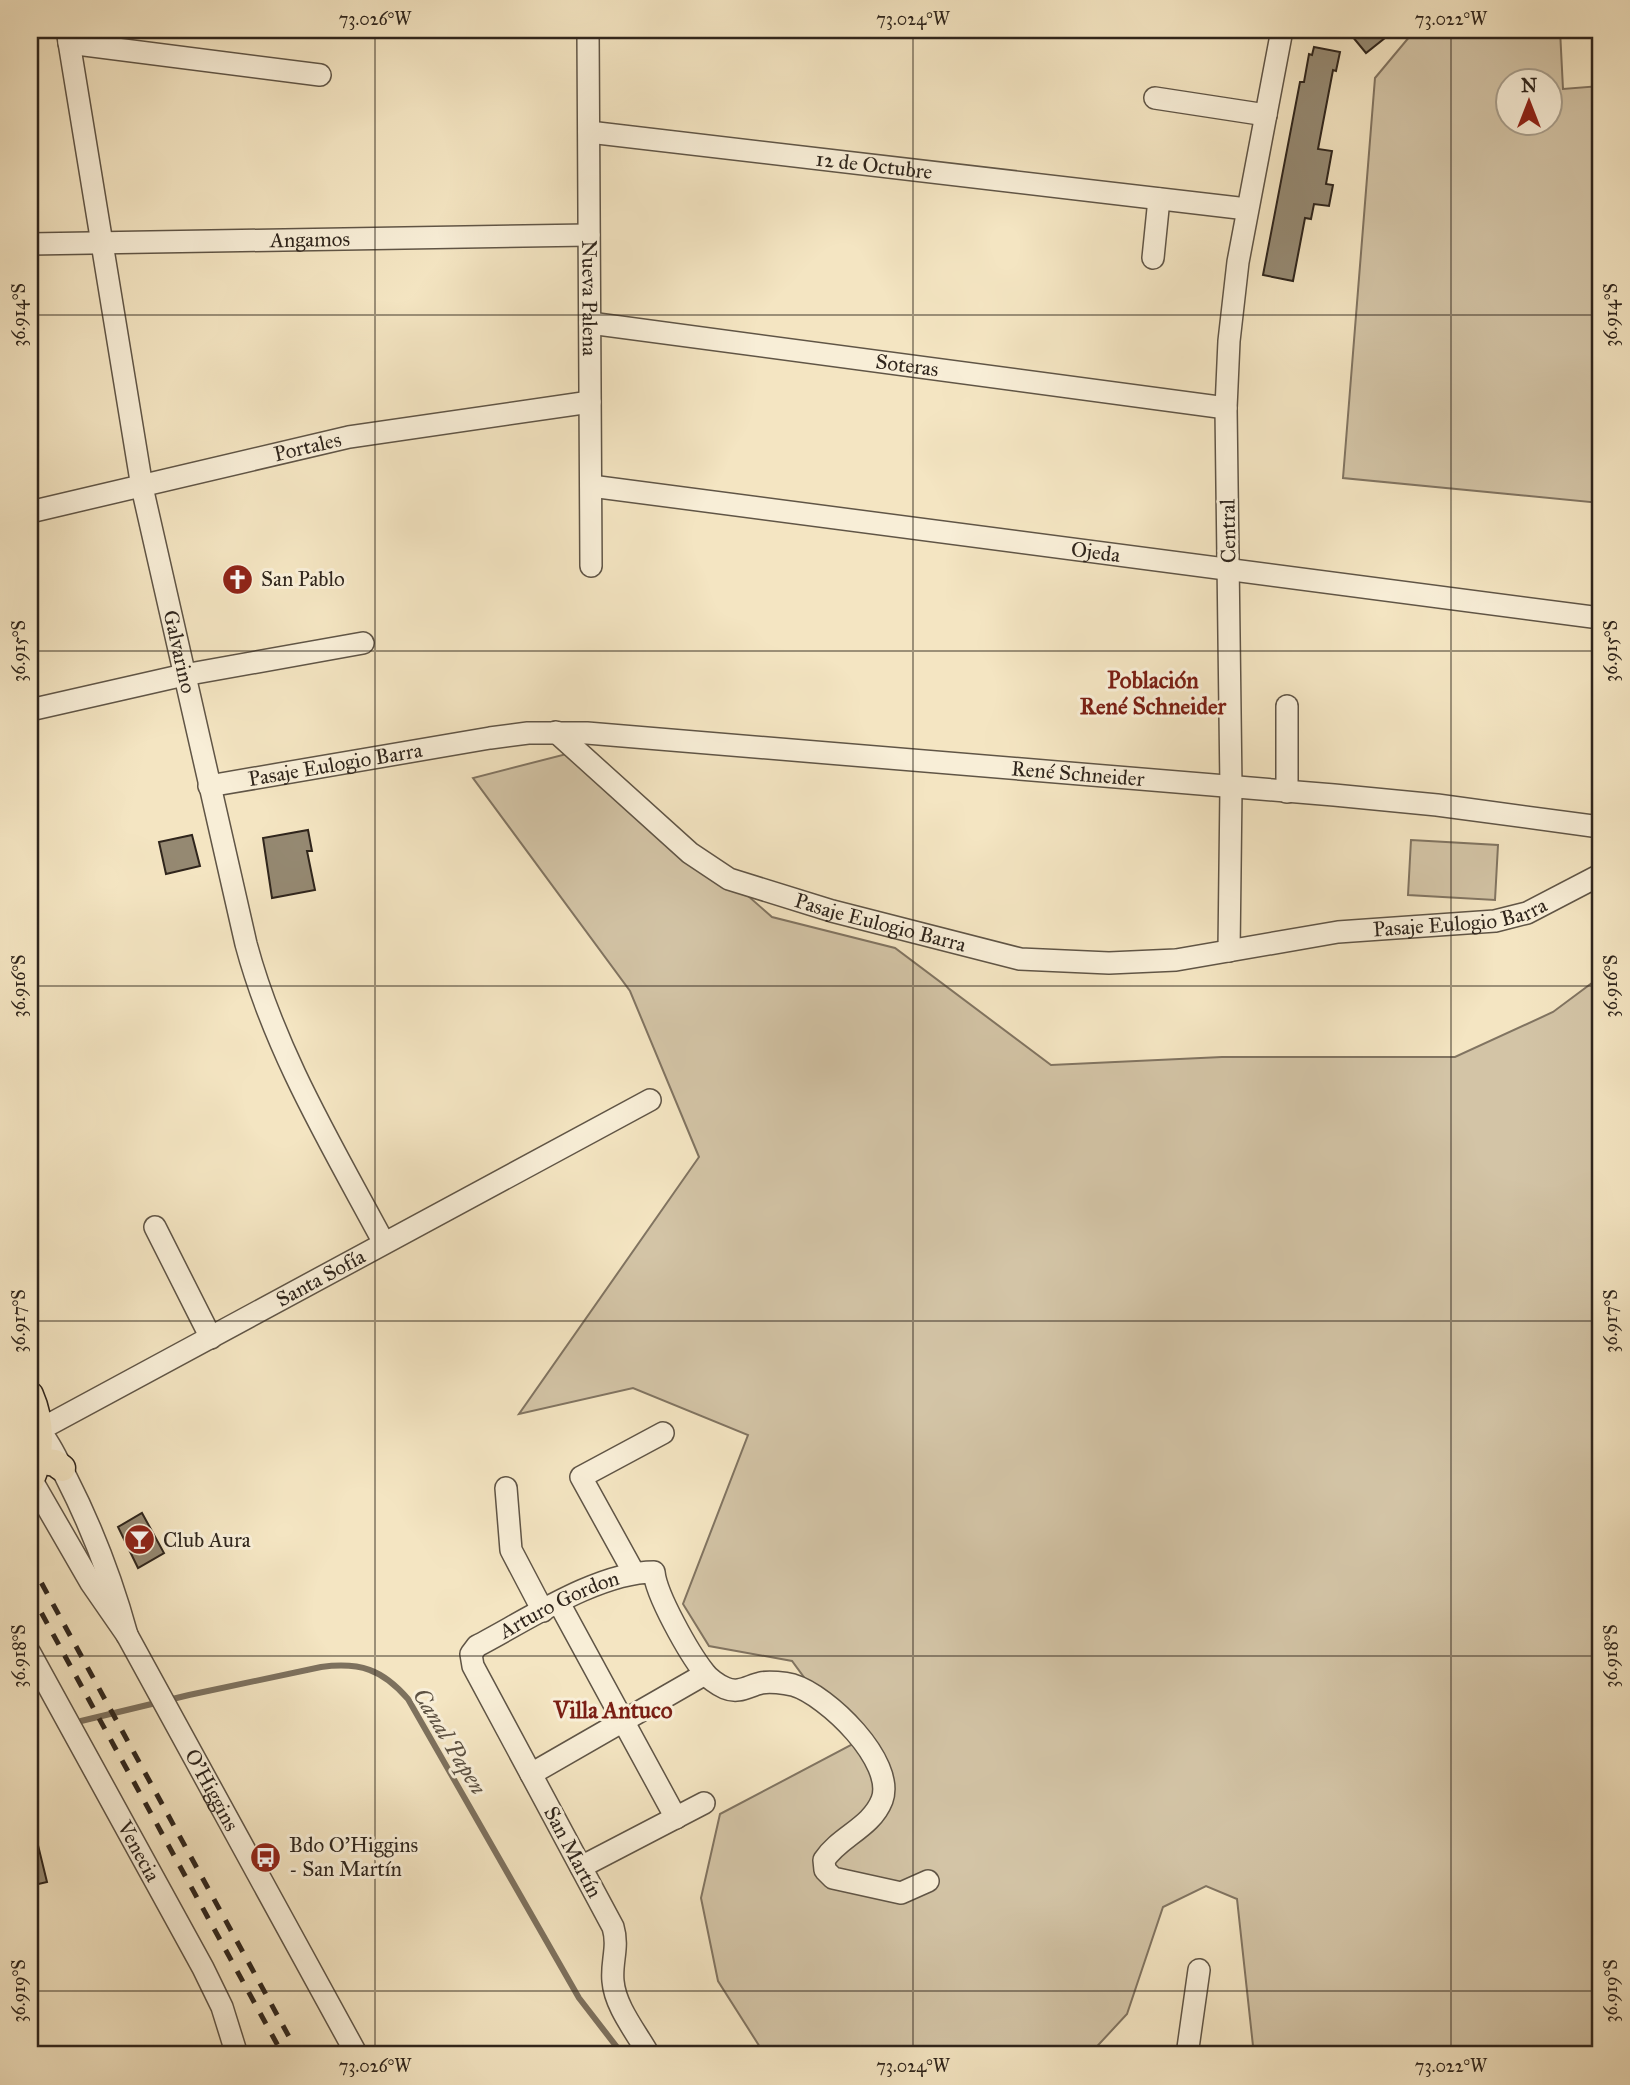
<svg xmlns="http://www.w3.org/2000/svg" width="1630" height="2085" viewBox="0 0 1630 2085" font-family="'IM FELL Great Primer',serif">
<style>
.green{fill:#d3c4a6;stroke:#817461;stroke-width:2;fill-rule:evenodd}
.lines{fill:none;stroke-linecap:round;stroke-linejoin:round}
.stream{stroke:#7d715e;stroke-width:6}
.building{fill:#958972;stroke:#2f251c;stroke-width:2}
.minor-casing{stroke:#605546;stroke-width:24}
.major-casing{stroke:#2f251c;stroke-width:29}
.minor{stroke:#f8eed7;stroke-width:21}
.major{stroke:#f4e5c2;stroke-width:26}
.rail{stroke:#2f251c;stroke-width:5;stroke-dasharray:12 12;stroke-linecap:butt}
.ticks{fill:none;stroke:#2f251c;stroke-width:2;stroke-opacity:0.45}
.labels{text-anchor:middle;stroke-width:6;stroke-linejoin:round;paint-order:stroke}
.street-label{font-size:21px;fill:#2f251c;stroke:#f8eed7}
.poi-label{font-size:21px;fill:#2f251c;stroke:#f8eed7;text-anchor:start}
.neighbourhood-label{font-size:23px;font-weight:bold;fill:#7a1f14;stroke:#f8eed7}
.water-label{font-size:23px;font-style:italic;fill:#5c5142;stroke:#f8eed7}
.neatline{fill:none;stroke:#2f251c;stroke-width:2.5}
.ticks-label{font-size:18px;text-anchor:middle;fill:#2f251c}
</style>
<rect width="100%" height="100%" fill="#f4e5c2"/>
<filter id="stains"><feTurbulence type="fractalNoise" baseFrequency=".00286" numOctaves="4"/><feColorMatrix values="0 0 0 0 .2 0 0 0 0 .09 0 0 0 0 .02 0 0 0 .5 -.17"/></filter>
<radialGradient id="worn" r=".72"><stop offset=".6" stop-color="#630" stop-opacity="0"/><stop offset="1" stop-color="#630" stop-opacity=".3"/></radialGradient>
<!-- green -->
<path class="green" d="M 1415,30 L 1560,30 L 1563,89 L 1600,86 L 1600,503 L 1343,478 L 1375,78 ZM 1508,80 L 1550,80 L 1550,122 L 1508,122 Z
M 582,750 L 772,917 L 895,948 L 1051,1065 L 1222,1057 L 1455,1057 L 1553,1012 L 1600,977 L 1600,2055 L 1254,2055 L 1237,1899 L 1206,1886 L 1163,1907 L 1127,2014 L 1089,2055 L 765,2055 L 718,1981 L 701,1898 L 720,1814 L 853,1744 L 792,1661 L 709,1646 L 683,1604 L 748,1435 L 633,1388 L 519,1414 L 699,1157 L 630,991 L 473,778 Z
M 1411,840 L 1498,845 L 1495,900 L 1408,895 Z"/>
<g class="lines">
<!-- stream -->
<path class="stream" d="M 81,1721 L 189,1695 L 321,1667 C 360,1662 382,1669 408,1699 L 579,1998 L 623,2055"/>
</g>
<!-- building -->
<path class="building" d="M 1347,30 L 1395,30 L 1366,53 Z
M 1314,47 L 1340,52 L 1336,71 L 1333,70 L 1318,149 L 1332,151 L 1326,184 L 1333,185 L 1329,206 L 1314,204 L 1311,219 L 1305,218 L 1293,281 L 1263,275 L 1300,82 L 1304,82 L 1309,54 L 1312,55 Z
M 308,830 L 312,851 L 307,851 L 315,890 L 272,898 L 263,838 Z
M 192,835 L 200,866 L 166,874 L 159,842 Z
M 142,1513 L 164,1553 L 138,1568 L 118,1527 Z
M 36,1837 L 47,1882 L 30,1886 L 30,1838 Z"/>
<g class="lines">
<defs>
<g id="minor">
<path id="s1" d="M 67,30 L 142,487 L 246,944 C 275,1052 332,1146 384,1243"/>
<path id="s2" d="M 588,30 L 591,566"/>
<path d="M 69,43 L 320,75"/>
<path d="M 1155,98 L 1266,115"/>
<path id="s3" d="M 589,132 L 1247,209"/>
<path id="s4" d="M 30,244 L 589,235"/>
<path d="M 1153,258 L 1159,199"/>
<path id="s5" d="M 590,323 L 1226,408"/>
<path id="s6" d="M 591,486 L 1600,618"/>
<path id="s7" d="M 30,512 L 349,437 L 590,402"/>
<path d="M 30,710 L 184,675 L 363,643"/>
<path id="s8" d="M 556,732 L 690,853 L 729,879 L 832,911 L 1020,959 L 1109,963 L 1176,960 L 1338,932 L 1495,921 L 1527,913 L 1600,875"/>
<path id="s9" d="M 209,786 L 490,738 L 528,733 L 587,733 L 1334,795 L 1437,805 L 1600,827"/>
<path d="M 1287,792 L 1287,706"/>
<path d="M 1229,951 L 1231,788 L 1226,408 L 1229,341 L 1238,262 L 1282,30"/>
<path d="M 155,1227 L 211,1338"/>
<path id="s10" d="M 31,1479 L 91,1583 L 127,1635 L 357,2055"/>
<path d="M 506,1488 L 511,1550 L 543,1611"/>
<path d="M 634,1573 L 581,1477 L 663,1433"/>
<path d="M 559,1603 L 676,1818"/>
<path id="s11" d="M 127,1635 C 112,1580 92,1528 66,1477 C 58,1461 51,1444 39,1430 L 650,1100"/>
<path id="s12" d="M 30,1653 L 203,1968 L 222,2007 L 237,2055"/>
<path d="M 531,1774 L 705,1674"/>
<path d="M 581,1867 L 704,1803"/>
<path id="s13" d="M 649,2055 C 637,2033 615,2007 613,1981 C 611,1962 619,1947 613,1927 L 473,1666 L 471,1654 L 477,1646 C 527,1620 598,1572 654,1572 C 656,1595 689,1653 704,1672 C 708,1678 718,1685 725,1688 C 739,1694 748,1686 761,1683 C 769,1681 785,1683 793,1685 C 827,1695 896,1762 882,1800 C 871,1828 840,1836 824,1860 L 825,1870 L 833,1878 L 901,1893 L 928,1881"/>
<path d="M 1187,2055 L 1199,1970"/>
</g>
<path id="major" d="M 30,1395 C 42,1422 42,1455 30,1482
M 30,1459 L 55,1463 L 62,1468"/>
</defs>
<!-- minor casing -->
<use href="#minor" class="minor-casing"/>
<!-- major casing -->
<use href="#major" class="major-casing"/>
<!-- minor -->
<use href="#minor" class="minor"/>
<!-- major -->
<use href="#major" class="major"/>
<!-- rail -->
<path class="rail" d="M 30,1562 L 299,2055
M 30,1592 L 283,2055"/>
</g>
<!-- ticks -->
<path class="ticks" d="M 375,30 L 375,2055M 913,30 L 913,2055M 1451,30 L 1451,2055M 30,315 L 1600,315M 30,651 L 1600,651M 30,986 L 1600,986M 30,1321 L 1600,1321M 30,1656 L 1600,1656M 30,1991 L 1600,1991"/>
<!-- icons -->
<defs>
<symbol id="church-disc" viewBox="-11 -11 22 22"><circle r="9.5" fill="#8f2418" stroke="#f8eed7"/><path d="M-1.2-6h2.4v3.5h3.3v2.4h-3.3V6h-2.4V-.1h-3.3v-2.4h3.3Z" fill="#fff"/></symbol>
<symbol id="bar-disc" viewBox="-11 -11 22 22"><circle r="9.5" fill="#8f2418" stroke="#f8eed7"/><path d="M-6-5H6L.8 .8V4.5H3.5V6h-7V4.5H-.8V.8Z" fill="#fff"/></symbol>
<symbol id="bus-disc" viewBox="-11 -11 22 22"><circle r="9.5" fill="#8f2418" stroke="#f8eed7"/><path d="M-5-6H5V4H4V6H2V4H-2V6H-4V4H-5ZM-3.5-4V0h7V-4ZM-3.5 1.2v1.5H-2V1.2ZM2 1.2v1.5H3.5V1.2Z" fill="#fff"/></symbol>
</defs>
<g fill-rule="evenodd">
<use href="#church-disc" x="220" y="562" width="35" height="35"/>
<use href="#bar-disc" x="122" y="1522" width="35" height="35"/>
<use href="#bus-disc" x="248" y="1840" width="35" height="35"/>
</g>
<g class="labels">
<!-- street labels -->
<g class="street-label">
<text dy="7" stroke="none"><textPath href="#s3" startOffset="287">12 de Octubre</textPath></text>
<text dy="7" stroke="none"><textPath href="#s4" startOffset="280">Angamos</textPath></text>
<text dy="7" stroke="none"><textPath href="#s2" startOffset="268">Nueva Palena</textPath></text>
<text dy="7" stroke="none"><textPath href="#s5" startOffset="320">Soteras</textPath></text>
<text dy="7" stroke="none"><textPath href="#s7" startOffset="285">Portales</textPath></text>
<text transform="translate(1228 531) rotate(-91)" y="7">Central</text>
<text dy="7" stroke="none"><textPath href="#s6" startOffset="509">Ojeda</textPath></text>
<text dy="7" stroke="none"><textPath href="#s1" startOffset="632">Galvarino</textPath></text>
<text dy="7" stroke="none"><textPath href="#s9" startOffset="128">Pasaje Eulogio Barra</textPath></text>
<text dy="7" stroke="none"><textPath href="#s9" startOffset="875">René Schneider</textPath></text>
<text dy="7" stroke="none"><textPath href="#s8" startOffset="973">Pasaje Eulogio Barra</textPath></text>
<text dy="7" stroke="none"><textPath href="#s8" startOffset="385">Pasaje Eulogio Barra</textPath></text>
<text dy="7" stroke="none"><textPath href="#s11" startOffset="544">Santa Sofía</textPath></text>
<text dy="7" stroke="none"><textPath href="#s13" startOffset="548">Arturo Gordon</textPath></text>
<text dy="7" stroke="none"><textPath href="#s10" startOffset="360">O'Higgins</textPath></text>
<text dy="7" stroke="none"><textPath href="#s12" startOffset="226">Venecia</textPath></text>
<text transform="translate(573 1852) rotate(62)" y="7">San Martín</text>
</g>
<!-- poi labels -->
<g class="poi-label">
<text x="261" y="586">San Pablo</text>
<text x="163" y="1547">Club Aura</text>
<text x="289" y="1852">Bdo O'Higgins<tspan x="289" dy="24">- San Martín</tspan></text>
</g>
<!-- neighbourhood labels -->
<g class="neighbourhood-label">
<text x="1153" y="688">Población<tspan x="1153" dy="26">René Schneider</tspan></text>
<text x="613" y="1718">Villa Antuco</text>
</g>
<!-- water labels -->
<g class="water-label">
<text transform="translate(450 1741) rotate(59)" y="8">Canal Papen</text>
</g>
</g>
<!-- margin -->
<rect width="1630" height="2085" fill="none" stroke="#f4e5c2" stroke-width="77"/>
<!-- north arrow -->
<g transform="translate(1529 102)"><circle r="33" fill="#f8eed7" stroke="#a89e8c" stroke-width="2"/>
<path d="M0-5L12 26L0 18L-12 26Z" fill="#8f2418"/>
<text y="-10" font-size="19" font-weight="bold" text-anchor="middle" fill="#2f251c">N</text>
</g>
<rect x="38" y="38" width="1554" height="2008" class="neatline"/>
<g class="ticks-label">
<text x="375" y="25">73.026°W</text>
<text x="913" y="25">73.024°W</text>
<text x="1451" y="25">73.022°W</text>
<text transform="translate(19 315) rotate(-90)" y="6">36.914°S</text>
<text transform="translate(1611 315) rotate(-90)" y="6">36.914°S</text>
<text transform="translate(19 651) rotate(-90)" y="6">36.915°S</text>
<text transform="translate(1611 651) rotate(-90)" y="6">36.915°S</text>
<text transform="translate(19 986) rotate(-90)" y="6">36.916°S</text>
<text transform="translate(1611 986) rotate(-90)" y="6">36.916°S</text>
<text transform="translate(19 1321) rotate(-90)" y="6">36.917°S</text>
<text transform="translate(1611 1321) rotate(-90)" y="6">36.917°S</text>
<text transform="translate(19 1656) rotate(-90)" y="6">36.918°S</text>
<text transform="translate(1611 1656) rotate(-90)" y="6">36.918°S</text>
<text transform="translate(19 1991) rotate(-90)" y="6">36.919°S</text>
<text transform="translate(1611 1991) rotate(-90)" y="6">36.919°S</text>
<text x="375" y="2072">73.026°W</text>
<text x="913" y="2072">73.024°W</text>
<text x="1451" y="2072">73.022°W</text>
</g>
<rect width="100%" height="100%" filter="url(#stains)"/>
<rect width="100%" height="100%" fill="url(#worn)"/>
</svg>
